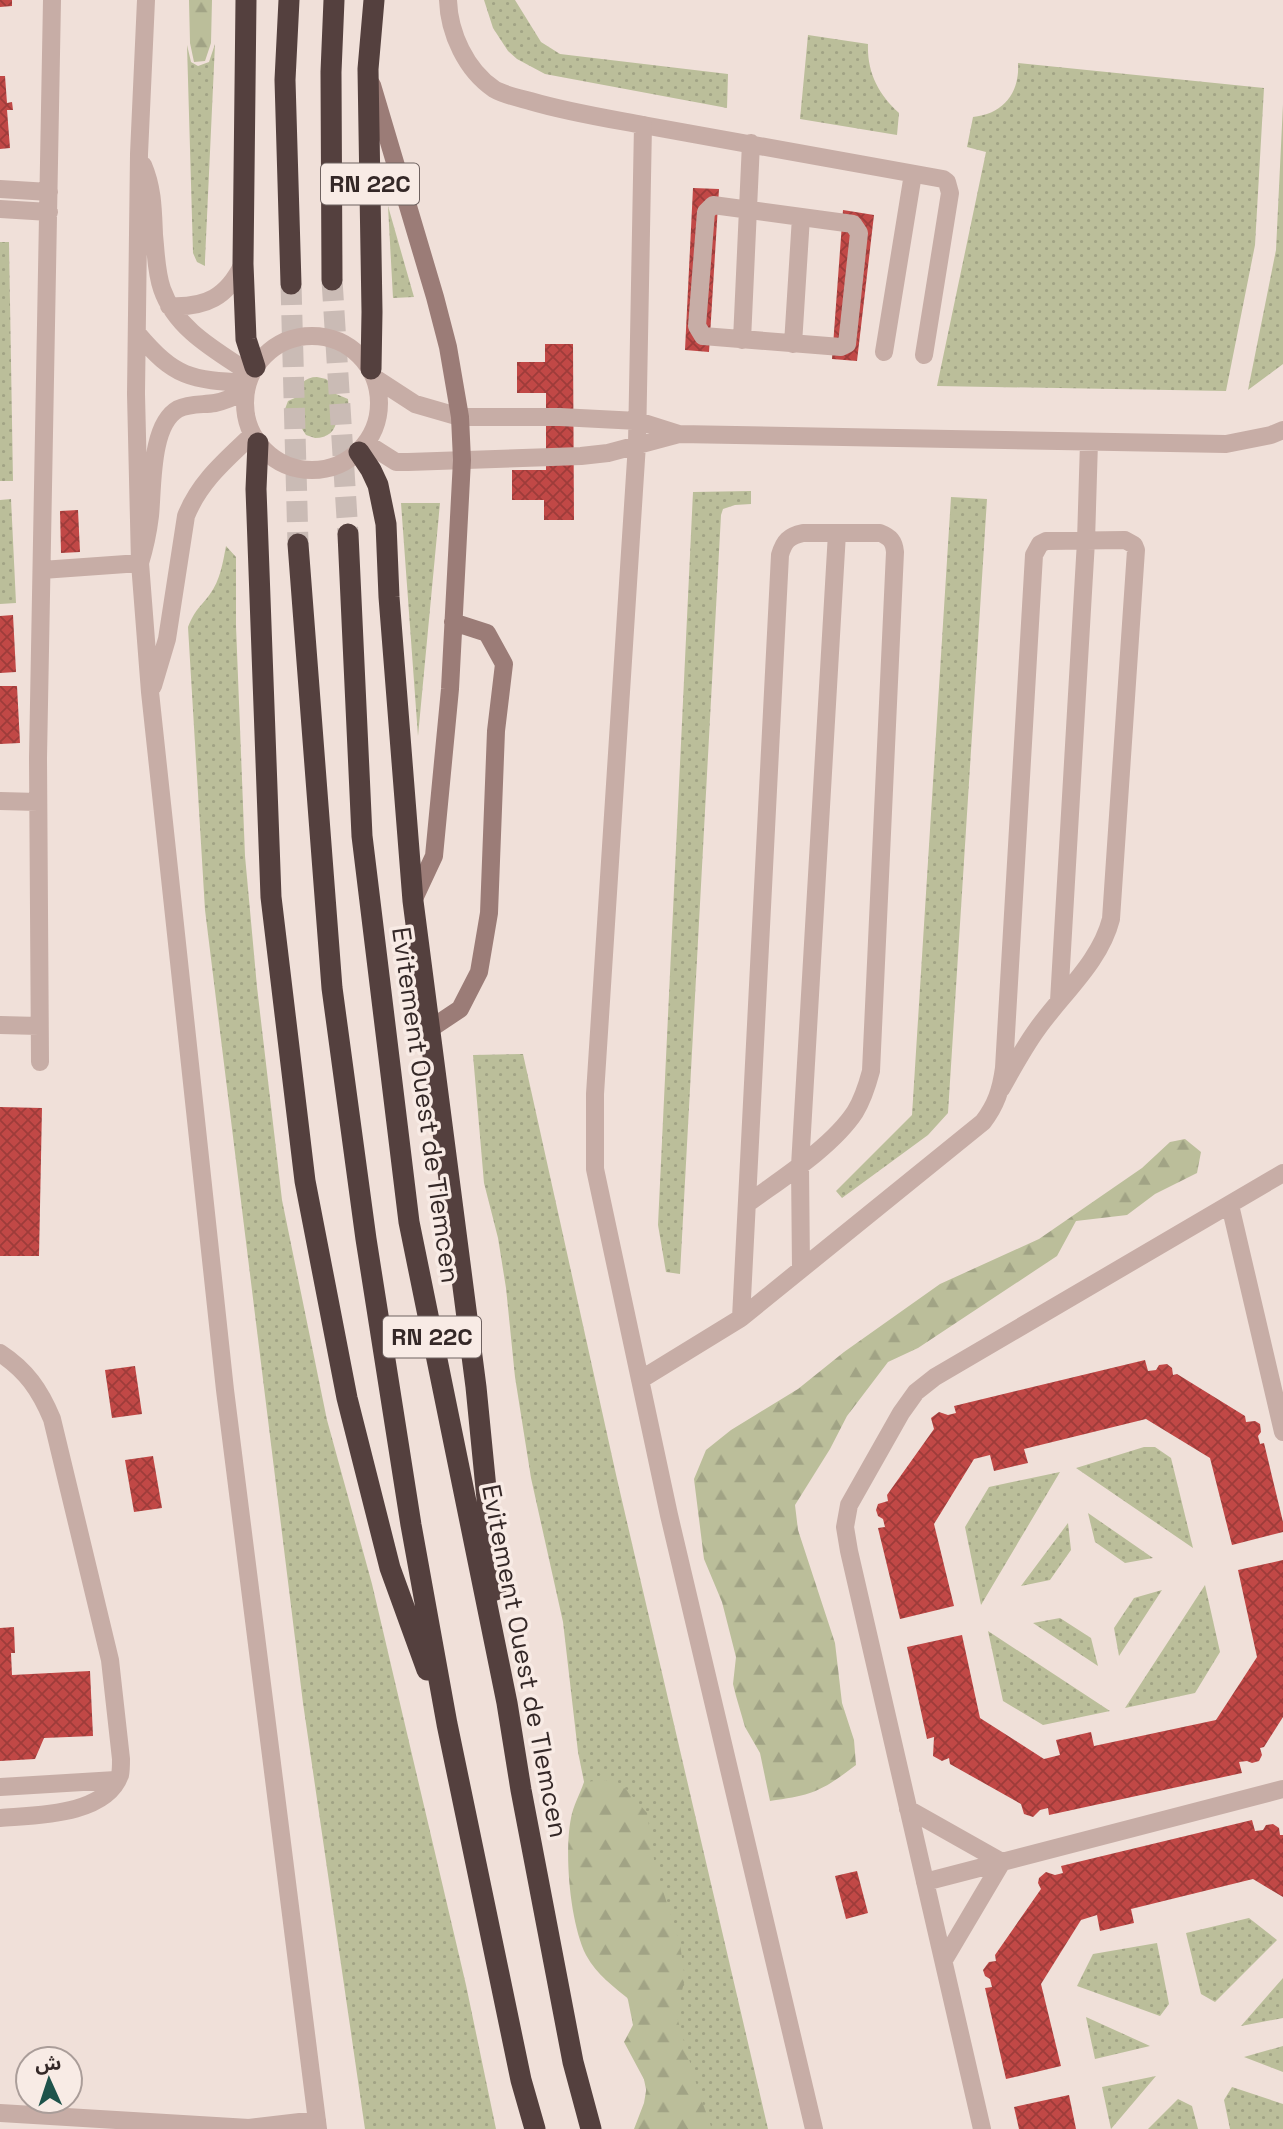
<svg xmlns="http://www.w3.org/2000/svg" width="1283" height="2129" viewBox="0 0 1283 2129" font-family="'Space Grotesk','Noto Sans Arabic',sans-serif">
<style>
.grass{fill:url(#grass-dots)}
.forest{fill:url(#forest-firs)}
.building{fill:url(#building-cross-hatch)}
.lines{fill:none;stroke-linecap:round;stroke-linejoin:round}
.highway-tunnel{stroke:#cabbb5;stroke-width:21;stroke-dasharray:21 10;stroke-linecap:butt}
.lane{stroke:#c7ada6;stroke-width:18}
.street{stroke:#c7ada6;stroke-width:18}
.secondary{stroke:#9b7c77;stroke-width:18}
.highway{stroke:#54403e;stroke-width:21}
.labels{text-anchor:middle;stroke-width:7;stroke-linejoin:round;paint-order:stroke}
.shield{fill:#f8ebe5;stroke:#6f6260;stroke-width:2}
.shield-label{font-size:24px;font-weight:bold;fill:#342827}
.street-label{font-size:26px;fill:#342827;stroke:#f8ebe5}
</style>
<defs>
<pattern id="grass-dots" width="8" height="8" patternUnits="userSpaceOnUse" patternTransform="scale(1.75)"><rect width="8" height="8" fill="#bbbe9a"/><path d="M2 2h.1M6 6h.1" fill="none" stroke="#a1a385" stroke-width="1.8" stroke-linecap="round"/></pattern>
<pattern id="forest-firs" width="22" height="20" patternUnits="userSpaceOnUse" patternTransform="scale(1.75)"><rect width="22" height="20" fill="#bbbe9a"/><path d="M5 1l3.5 6h-7zM16 11l3.5 6h-7z" fill="#a1a385"/></pattern>
<pattern id="building-cross-hatch" width="8" height="8" patternUnits="userSpaceOnUse" patternTransform="scale(1.75)"><rect width="8" height="8" fill="#c14846"/><path d="M0 0l8 8M0 8l8-8" fill="none" stroke="#9e3c3a"/></pattern>
</defs>
<rect width="100%" height="100%" fill="#f0e0d9"/>
<!-- grass -->
<path class="grass" d="M 484,0 L 515,0 L 541,42 L 560,54 L 728,74 L 727,108 L 545,74 L 517,59 L 508,51 L 493,28 Z
M 808,35 L 868,44 C 867,72 878,94 899,113 L 897,135 L 800,119 Z
M 215,44 L 205,260 L 205,266 L 197,262 L 193,253 L 187,45 L 191,62 L 198,66 L 209,62 Z
M 1018,63 L 1264,88 L 1255,245 L 1226,391 L 937,386 L 986,152 L 967,147 L 973,117 C 1003,114 1020,93 1018,63 Z
M 1283,104 L 1283,364 L 1248,390 L 1276,250 Z
M 388,206 L 414,297 L 393,298 Z
M 0,242 L 9,242 L 13,481 L 0,481 Z
M 317,377 L 326,379 L 333,385 L 336,394 L 348,399 L 349,410 L 346,414 L 337,418 C 336,431 328,438 315,438 L 306,435 L 297,421 L 287,416 L 285,409 L 288,401 L 297,397 C 297,385 305,377 317,377 Z
M 751,491 L 751,504 L 735,505 L 723,509 L 721,515 L 680,1274 L 666,1272 L 658,1225 L 693,492 Z
M 951,497 L 987,499 L 948,1113 L 928,1135 L 842,1198 L 836,1191 L 912,1115 Z
M 11,499 L 16,603 L 0,604 L 0,500 Z
M 401,503 L 440,503 L 418,736 Z
M 226,546 L 236,557 L 236,626 L 245,856 L 257,987 L 282,1200 L 327,1420 L 372,1584 L 466,1985 L 496,2129 L 365,2129 L 303,1703 L 205,910 L 188,627 C 196,608 199,609 210,594 C 220,581 223,562 226,546 Z
M 523,1054 L 617,1479 L 768,2129 L 654,2129 L 578,1752 L 563,1622 L 531,1478 L 515,1377 L 506,1288 L 498,1238 L 484,1183 L 473,1055 Z
M 1144,1447 L 1155,1447 L 1171,1458 L 1193,1548 L 1076,1468 Z
M 1060,1472 L 981,1605 L 965,1527 L 989,1487 Z
M 1088,1513 L 1153,1558 L 1125,1563 L 1095,1542 Z
M 1068,1523 L 1071,1550 L 1050,1580 L 1021,1586 Z
M 1205,1585 L 1220,1652 L 1195,1693 L 1125,1708 Z
M 1162,1590 L 1119,1656 L 1114,1628 L 1134,1598 Z
M 1060,1618 L 1091,1638 L 1098,1666 L 1033,1623 Z
M 988,1631 L 1110,1711 L 1043,1725 L 1003,1701 Z
M 1249,1918 L 1277,1940 L 1215,2002 L 1201,1994 L 1186,1933 Z
M 1157,1943 L 1169,2004 L 1160,2016 L 1077,1986 L 1093,1954 Z
M 1283,1978 L 1283,2018 L 1241,2026 Z
M 1086,2017 L 1150,2046 L 1095,2059 Z
M 1283,2046 L 1283,2072 L 1244,2057 Z
M 1156,2076 L 1111,2129 L 1102,2087 Z
M 1232,2087 L 1283,2104 L 1283,2129 L 1230,2129 L 1224,2100 Z
M 1178,2099 L 1192,2106 L 1198,2129 L 1148,2129 Z"/>
<!-- forest -->
<path class="forest" d="M 189,0 L 212,0 L 211,43 L 205,61 L 194,62 L 190,43 Z
M 1185,1139 L 1201,1152 L 1197,1173 L 1155,1194 L 1127,1215 L 1076,1221 L 1057,1256 L 918,1348 L 888,1362 L 847,1416 L 830,1449 L 795,1505 L 798,1530 L 835,1643 L 842,1703 L 854,1740 L 856,1765 C 822,1791 813,1795 770,1801 L 760,1753 L 745,1727 L 736,1696 L 733,1684 L 736,1657 L 722,1602 L 704,1559 L 694,1479 L 706,1450 L 731,1430 L 798,1389 L 844,1352 L 940,1284 L 1039,1239 L 1142,1168 L 1170,1142 Z
M 606,1780 L 626,1789 L 647,1813 L 655,1866 L 680,1944 L 685,1979 L 676,2014 L 699,2093 L 712,2129 L 634,2129 L 644,2103 L 647,2085 L 624,2042 L 633,2025 L 631,2001 C 614,1987 597,1975 586,1955 C 570,1923 564,1853 571,1818 C 573,1806 580,1794 584,1782 Z"/>
<!-- building -->
<path class="building" d="M 0,0 L 12,0 L 12,6 L 0,7 Z
M 0,76 L 5,76 L 7,103 L 12,102 L 13,110 L 7,110 L 10,148 L 0,149 Z
M 693,188 L 719,189 L 709,352 L 685,350 Z
M 843,210 L 874,215 L 857,361 L 832,359 Z
M 545,344 L 573,344 L 574,520 L 544,520 L 544,500 L 512,500 L 512,470 L 546,470 L 546,393 L 517,393 L 517,362 L 545,362 Z
M 78,510 L 80,552 L 61,553 L 60,511 Z
M 13,615 L 16,672 L 0,673 L 0,616 Z
M 0,686 L 17,686 L 20,743 L 0,744 Z
M 0,1107 L 42,1108 L 39,1256 L 0,1256 Z
M 1145,1360 L 1148,1371 L 1156,1370 L 1159,1365 L 1167,1364 L 1172,1368 L 1173,1375 L 1177,1374 L 1245,1416 L 1246,1422 L 1255,1421 L 1260,1424 L 1261,1432 L 1258,1436 L 1260,1444 L 1264,1443 L 1283,1522 L 1283,1532 L 1232,1545 L 1210,1458 L 1146,1419 L 1024,1449 L 1028,1463 L 994,1471 L 990,1455 L 974,1459 L 934,1524 L 954,1606 L 900,1619 L 878,1528 L 885,1527 L 883,1519 L 878,1516 L 876,1510 L 878,1504 L 888,1501 L 887,1495 L 934,1429 L 931,1418 L 939,1412 L 948,1415 L 956,1413 L 954,1406 Z
M 135,1366 L 142,1414 L 112,1418 L 105,1370 Z
M 153,1456 L 162,1508 L 134,1512 L 125,1460 Z
M 1283,1560 L 1283,1717 L 1264,1747 L 1260,1748 L 1262,1755 L 1259,1761 L 1252,1763 L 1247,1761 L 1239,1762 L 1242,1773 L 1049,1815 L 1048,1808 L 1040,1810 L 1033,1817 L 1024,1814 L 1021,1804 L 950,1764 L 949,1758 L 942,1761 L 933,1756 L 934,1737 L 927,1739 L 907,1647 L 962,1635 L 980,1718 L 1044,1759 L 1060,1755 L 1056,1740 L 1091,1732 L 1094,1746 L 1216,1720 L 1257,1657 L 1238,1570 Z
M 14,1627 L 15,1653 L 11,1653 L 12,1675 L 90,1671 L 93,1736 L 44,1738 L 35,1759 L 0,1761 L 0,1628 Z
M 1252,1820 L 1255,1831 L 1263,1830 L 1266,1825 L 1273,1824 L 1279,1828 L 1280,1835 L 1283,1835 L 1283,1897 L 1253,1879 L 1131,1909 L 1134,1923 L 1100,1931 L 1097,1915 L 1081,1920 L 1041,1984 L 1061,2066 L 1006,2079 L 985,1988 L 992,1987 L 990,1979 L 985,1976 L 983,1970 L 989,1962 L 996,1961 L 995,1955 L 1041,1889 L 1038,1883 L 1039,1878 L 1046,1872 L 1055,1875 L 1063,1873 L 1061,1866 Z
M 857,1871 L 868,1913 L 846,1919 L 835,1876 Z
M 1069,2095 L 1076,2129 L 1019,2129 L 1014,2107 Z"/>
<g class="lines">
<!-- highway-tunnel -->
<path class="highway-tunnel" d="M 332,280 L 348,534
M 291,284 L 298,544"/>
<!-- lane -->
<path class="lane" d="M 643,125 L 943,179 L 947,182 L 950,193 L 924,355
M 713,205 L 853,224 L 859,233 L 847,344 L 841,347 L 703,336 L 697,326 L 706,212 Z
M 742,340 L 751,143
M 793,344 L 801,217
M 884,352 L 913,174"/>
<!-- street -->
<path class="street" d="M 146,0 L 139,154 L 136,394 L 140,563 L 150,692 L 225,1390 L 318,2129
M 448,0 C 449,33 466,70 494,89 C 504,95 519,98 530,101 C 567,112 605,118 643,125 L 637,444 L 595,1094 L 595,1169 L 669,1515 L 814,2129
M 143,165 C 153,188 153,211 154,235 C 156,253 156,272 162,289 C 176,330 217,351 251,374
M 0,189 L 49,192
M 0,209 L 49,212
M 169,306 C 206,308 227,297 243,264
M 137,333 C 175,378 190,380 248,383
M245 403a67 67 0 1 1 134 0a67 67 0 1 1-134 0Z
M 375,378 L 415,404 L 460,417 L 560,417 L 638,421 L 679,434
M 366,443 L 396,462 L 408,462 L 581,456 L 608,453 L 679,434 L 1226,444 L 1271,435 L 1283,430
M 42,570 L 140,563 C 145,547 148,532 150,516 C 153,487 150,425 178,409 C 190,403 203,405 215,403 C 226,401 236,396 246,391
M 153,686 L 167,639 L 186,516 C 200,481 226,460 252,435
M 0,801 L 38,802
M 1059,1001 L 1086,541 L 1089,442
M 0,1025 L 39,1026
M 40,1062 L 38,758 L 52,0
M 1230,1205 L 1283,1432
M 801,1269 L 800,1166 L 837,533
M 741,1318 L 780,555 C 784,541 789,536 803,533 L 880,533 C 890,537 894,541 895,552 L 871,1071 C 867,1086 863,1099 855,1112 C 832,1147 781,1179 747,1204
M 0,1353 C 26,1370 40,1390 52,1419 L 110,1660 L 121,1759 C 121,1764 121,1771 120,1775 C 105,1816 35,1815 0,1818
M 640,1380 L 741,1318 L 983,1122 C 996,1105 1001,1090 1004,1068 L 1034,555 L 1040,544 L 1046,541 L 1125,540 L 1134,545 L 1136,550 L 1111,919 C 1100,962 1063,993 1038,1028 C 1024,1047 1013,1068 1001,1089
M 0,1787 L 116,1780
M 908,1809 L 1002,1862 L 944,1960
M 925,1882 L 1283,1789
M 0,2113 L 249,2128 L 317,2120
M 982,2129 L 849,1551 L 845,1527 L 849,1505 L 901,1413 L 916,1392 L 935,1377 L 1283,1173"/>
<!-- secondary -->
<path class="secondary" d="M 372,85 L 435,297 L 448,347 L 460,417 L 462,460 L 450,689 L 434,856 L 413,901
M 430,1029 L 460,1009 L 479,972 L 489,913 L 496,731 L 504,664 L 487,633 L 453,622"/>
<!-- highway -->
<path class="highway" d="M 246,0 L 243,264 L 246,339 L 255,367
M 289,0 L 285,80 L 291,284
M 332,280 L 331,72 L 334,0
M 371,369 L 372,312 L 368,69 L 374,0
M 258,443 L 256,489 L 271,897 L 305,1181 L 347,1398 L 390,1568 L 427,1670
M 359,452 L 371,470 L 378,485 L 386,524 L 389,597 L 413,901 L 476,1387 L 496,1590
M 348,534 L 362,836 L 409,1222 L 507,1703 L 521,1790 L 573,2062 L 591,2129
M 298,544 L 332,988 L 366,1239 L 411,1525 L 447,1724 L 521,2080 L 535,2129"/>
</g>
<g class="labels">
<!-- shield labels -->
<g class="shield">
<rect x="321" y="163.5" width="98" height="41" rx="5"/>
<rect x="383" y="1316.5" width="98" height="41" rx="5"/>
</g>
<g class="shield-label">
<text x="370" y="192">RN 22C</text>
<text x="432" y="1345">RN 22C</text>
</g>
<!-- street labels -->
<g class="street-label">
<text transform="translate(426 1105) rotate(82)" y="9">Evitement Ouest de Tlemcen</text>
<text transform="translate(525 1661) rotate(79)" y="9">Evitement Ouest de Tlemcen</text>
</g>
</g>
<!-- north arrow -->
<g transform="translate(49 2080) rotate(357)"><circle r="33" fill="#f8ebe5" stroke="#aa9d99" stroke-width="2"/>
<path d="M0-5L12 26L0 18L-12 26Z" fill="#1e534b"/>
<text y="-10" font-size="19" font-weight="bold" text-anchor="middle" fill="#342827">ش</text>
</g>
</svg>
